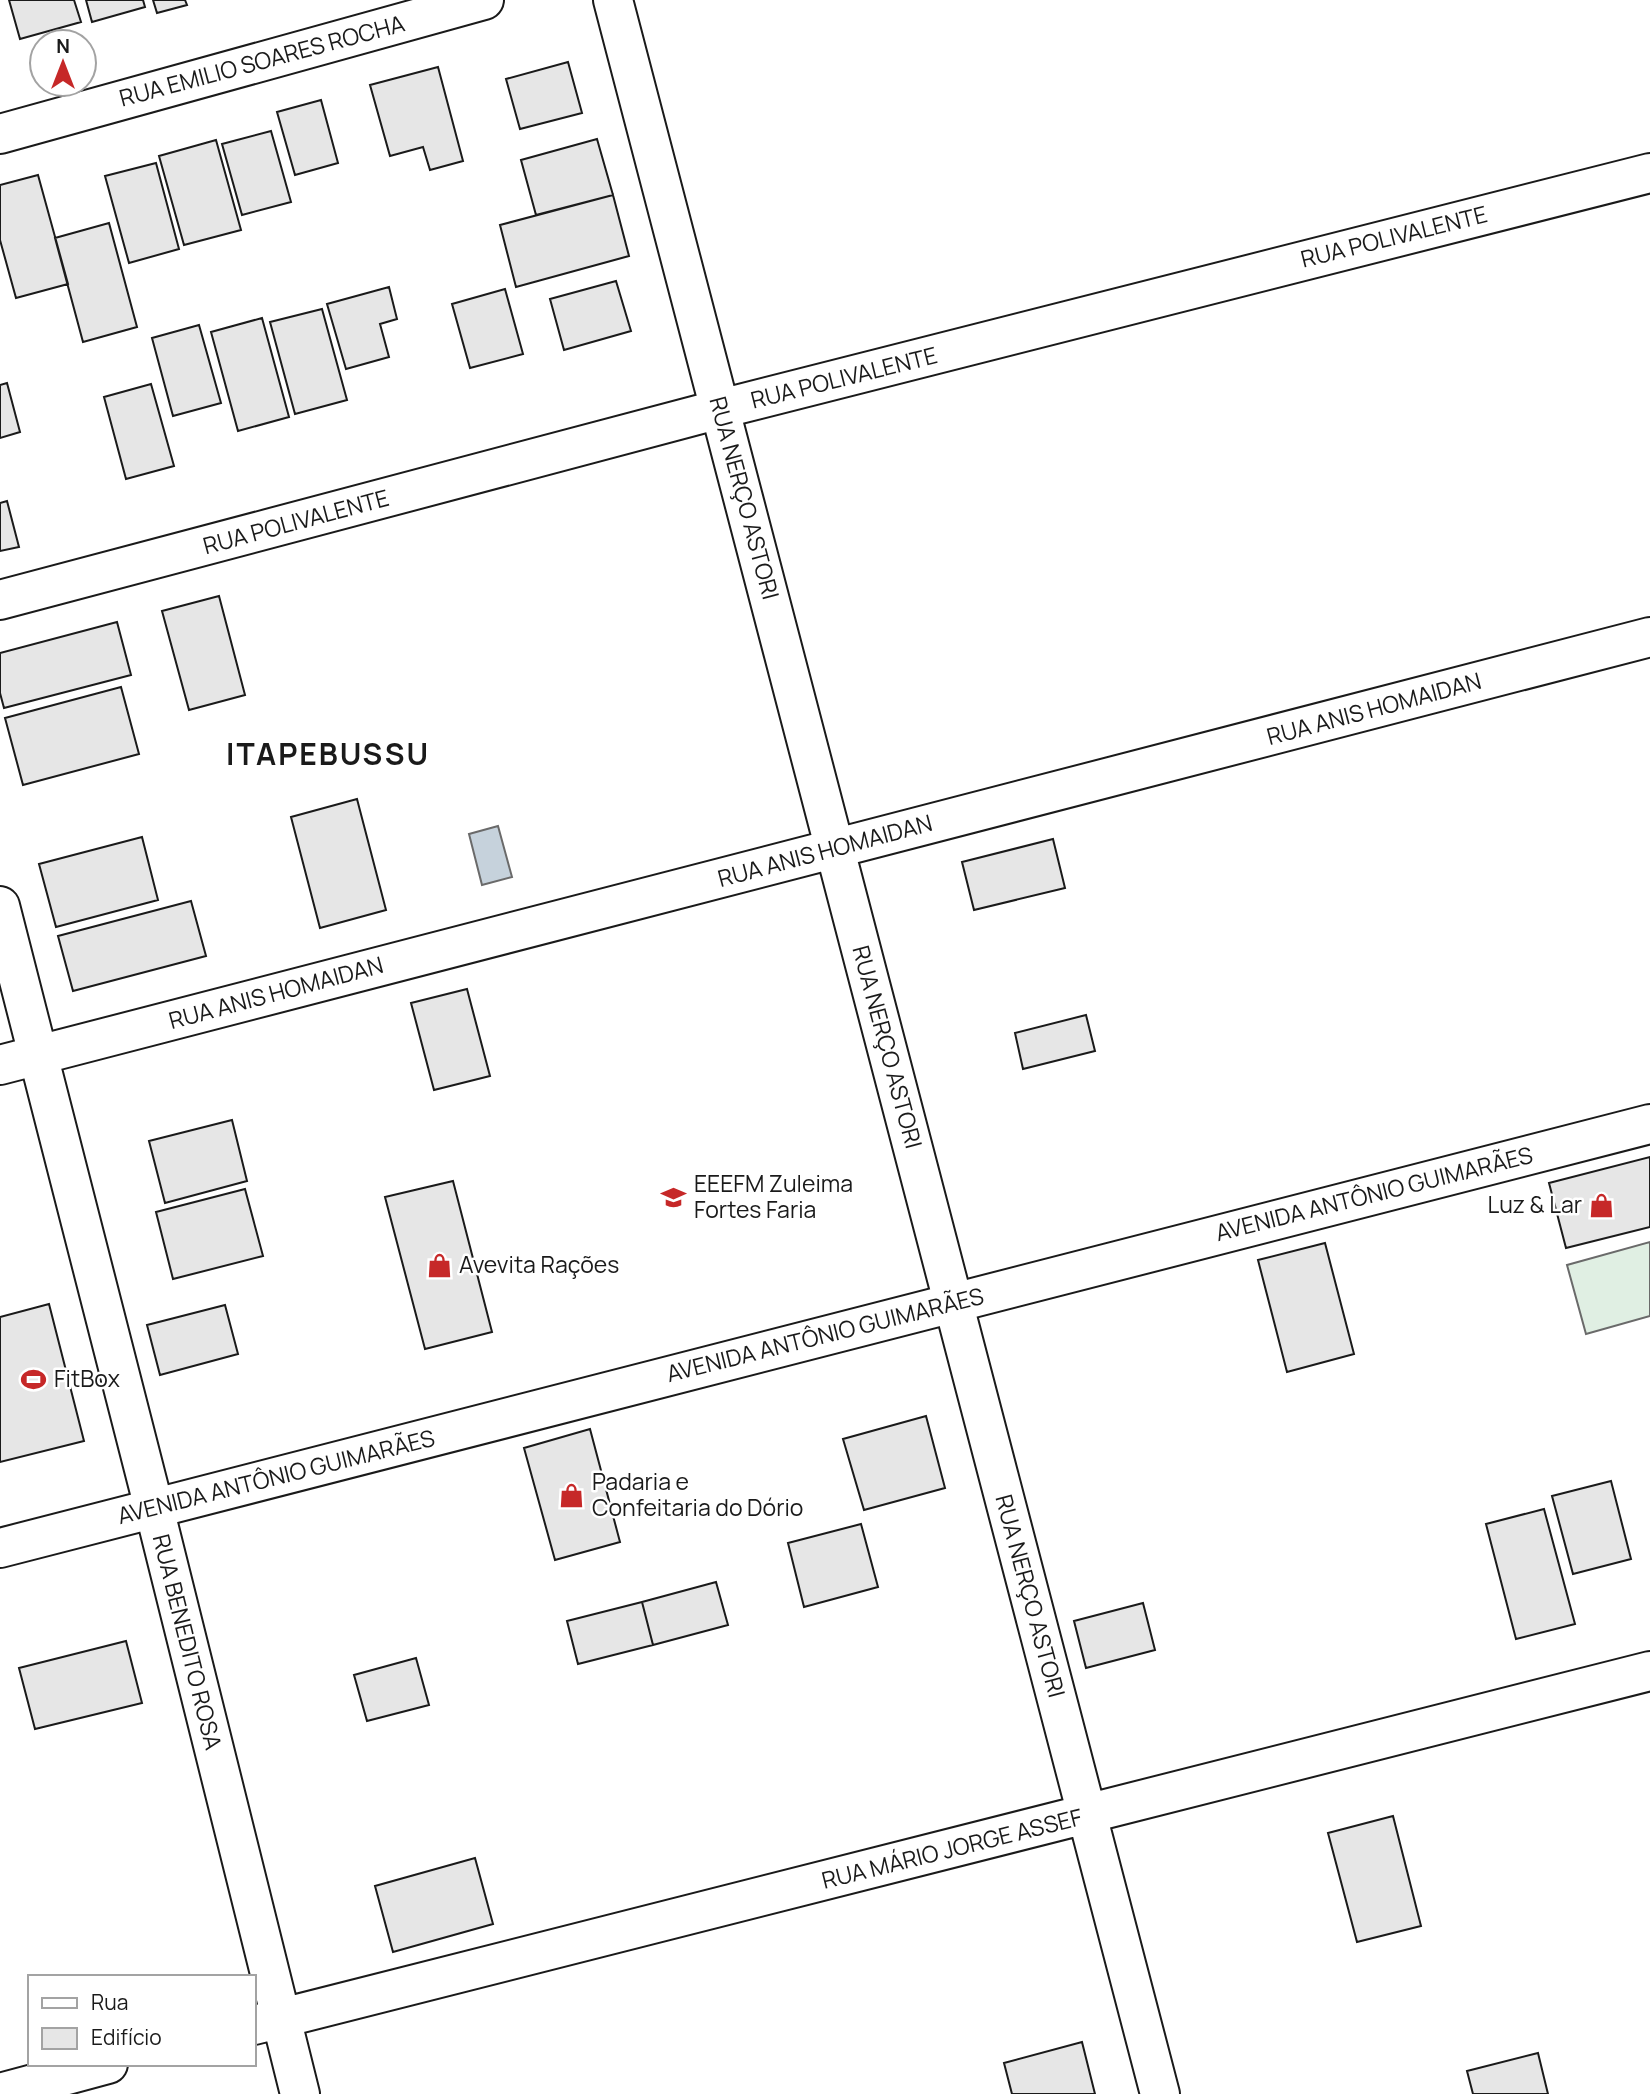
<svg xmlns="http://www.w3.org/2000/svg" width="1650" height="2094" viewBox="0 0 1650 2094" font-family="Manrope,sans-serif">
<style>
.green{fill:#e0efe3;stroke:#6a6a6a;stroke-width:2}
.water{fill:#c6d2dc;stroke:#6a6a6a;stroke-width:2}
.building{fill:#e6e6e6;stroke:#1a1a1a;stroke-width:2}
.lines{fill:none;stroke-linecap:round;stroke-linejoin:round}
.minor-casing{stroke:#1a1a1a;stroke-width:42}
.tertiary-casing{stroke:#1a1a1a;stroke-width:42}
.minor{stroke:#fff;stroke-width:38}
.tertiary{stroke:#fff;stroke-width:38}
.labels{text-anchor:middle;stroke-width:5;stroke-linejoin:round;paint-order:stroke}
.street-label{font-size:23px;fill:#1a1a1a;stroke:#fff}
.poi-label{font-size:23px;fill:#1a1a1a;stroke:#fff;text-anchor:start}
.district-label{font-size:30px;font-weight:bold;letter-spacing:2px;fill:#1a1a1a;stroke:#fff}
</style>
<rect width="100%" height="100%" fill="#fff"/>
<!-- green -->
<path class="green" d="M 1650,1242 L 1650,1316 L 1586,1334 L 1567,1265 Z"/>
<!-- water -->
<path class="water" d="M 498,826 L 512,877 L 482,885 L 469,834 Z"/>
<!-- building -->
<path class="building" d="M 9,0 L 74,0 L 81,22 L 20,39 Z
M 86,0 L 143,0 L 145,7 L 92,22 Z
M 153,0 L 185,0 L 187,5 L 157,13 Z
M 568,62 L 582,113 L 520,129 L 506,79 Z
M 438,67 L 463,161 L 430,170 L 423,147 L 390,156 L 370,85 Z
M 321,100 L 338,163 L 295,175 L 277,112 Z
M 271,131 L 291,202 L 242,215 L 222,144 Z
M 597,139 L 613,195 L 536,215 L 521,160 Z
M 216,140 L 241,230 L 184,245 L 159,156 Z
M 156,163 L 179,249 L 129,263 L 105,176 Z
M 38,175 L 68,284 L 16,298 L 0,240 L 0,185 Z
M 613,195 L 629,256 L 516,287 L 500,225 Z
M 109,223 L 137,327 L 83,342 L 55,238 Z
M 616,281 L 631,331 L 564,350 L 550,299 Z
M 389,287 L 397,319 L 380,324 L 389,357 L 346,369 L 327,304 Z
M 505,289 L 523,354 L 470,368 L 452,304 Z
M 322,309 L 347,400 L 295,414 L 270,322 Z
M 262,318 L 289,417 L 238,431 L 211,332 Z
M 199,325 L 221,403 L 173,416 L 152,338 Z
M 7,383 L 20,432 L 0,438 L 0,385 Z
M 151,384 L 174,466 L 126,479 L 104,397 Z
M 7,501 L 19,547 L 0,551 L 0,503 Z
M 219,596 L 245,695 L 189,710 L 162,611 Z
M 117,622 L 131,675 L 4,708 L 0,693 L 0,653 Z
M 121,687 L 139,754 L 23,785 L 5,718 Z
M 357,799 L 386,910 L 320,928 L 291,817 Z
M 142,837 L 158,900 L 56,927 L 39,864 Z
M 1053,839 L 1065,888 L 974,910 L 962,862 Z
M 191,901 L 206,956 L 73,991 L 58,936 Z
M 467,989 L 490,1076 L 434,1090 L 411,1003 Z
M 1086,1015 L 1095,1051 L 1023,1069 L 1015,1033 Z
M 232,1120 L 247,1181 L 165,1203 L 149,1141 Z
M 1650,1157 L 1650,1227 L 1566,1248 L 1549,1183 Z
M 453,1181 L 492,1332 L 425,1349 L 385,1197 Z
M 245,1189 L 263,1256 L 173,1279 L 156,1212 Z
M 1325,1243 L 1354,1354 L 1287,1372 L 1258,1260 Z
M 49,1304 L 84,1441 L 0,1462 L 0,1317 Z
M 225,1305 L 238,1354 L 160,1375 L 147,1325 Z
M 926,1416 L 945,1488 L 864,1510 L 843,1439 Z
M 590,1429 L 620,1542 L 555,1560 L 524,1448 Z
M 1611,1481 L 1631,1559 L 1573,1574 L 1552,1496 Z
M 1544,1509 L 1575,1624 L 1516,1639 L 1486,1524 Z
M 861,1524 L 878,1587 L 804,1607 L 788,1543 Z
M 716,1582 L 728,1625 L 653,1645 L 642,1602 Z
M 642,1602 L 653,1645 L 578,1664 L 567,1621 Z
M 1143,1603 L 1155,1650 L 1086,1668 L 1074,1621 Z
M 126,1641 L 142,1703 L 35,1729 L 19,1668 Z
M 416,1658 L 429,1705 L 367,1721 L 354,1675 Z
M 1393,1816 L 1421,1926 L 1357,1942 L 1328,1833 Z
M 475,1858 L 493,1924 L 393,1952 L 375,1886 Z
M 1082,2042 L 1095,2094 L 1012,2094 L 1004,2063 Z
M 1538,2053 L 1548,2094 L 1473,2094 L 1467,2071 Z"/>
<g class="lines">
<defs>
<path id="minor" d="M 613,0 L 1160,2094
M 0,134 L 484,0
M 0,600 L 720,409 L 1650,173
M 0,906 L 154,1508 L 300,2094
M 0,1065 L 1650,637
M 254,2025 L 1650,1671
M 0,2093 L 108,2064"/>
<path id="tertiary" d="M 0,1548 L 1650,1124"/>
</defs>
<!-- minor casing -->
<use href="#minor" class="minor-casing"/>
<!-- tertiary casing -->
<use href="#tertiary" class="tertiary-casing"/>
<!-- minor -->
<use href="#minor" class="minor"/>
<!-- tertiary -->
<use href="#tertiary" class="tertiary"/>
</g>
<!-- icons -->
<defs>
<symbol id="school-bare" viewBox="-9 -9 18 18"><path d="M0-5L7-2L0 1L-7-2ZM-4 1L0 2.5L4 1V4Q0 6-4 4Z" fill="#c62828" stroke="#fff" stroke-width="2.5" paint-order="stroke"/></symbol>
<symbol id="shop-bare" viewBox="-9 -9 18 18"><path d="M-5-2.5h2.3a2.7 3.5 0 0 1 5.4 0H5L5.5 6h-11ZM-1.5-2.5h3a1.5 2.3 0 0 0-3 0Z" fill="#c62828" stroke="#fff" stroke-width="2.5" paint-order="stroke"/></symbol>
<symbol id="stadium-bare" viewBox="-9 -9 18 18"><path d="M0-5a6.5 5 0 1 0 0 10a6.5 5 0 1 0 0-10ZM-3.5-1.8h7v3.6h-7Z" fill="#c62828" stroke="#fff" stroke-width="2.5" paint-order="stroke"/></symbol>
</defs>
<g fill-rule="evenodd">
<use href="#school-bare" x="656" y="1180" width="35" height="35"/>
<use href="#shop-bare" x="1584" y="1188" width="35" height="35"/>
<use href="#shop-bare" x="422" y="1248" width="35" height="35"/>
<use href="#stadium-bare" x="16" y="1362" width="35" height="35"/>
<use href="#shop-bare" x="554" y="1478" width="35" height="35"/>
</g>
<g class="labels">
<!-- street labels -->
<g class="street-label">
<text transform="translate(262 61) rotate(-15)" y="8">RUA EMILIO SOARES ROCHA</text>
<text transform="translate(1394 237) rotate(-14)" y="8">RUA POLIVALENTE</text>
<text transform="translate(844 378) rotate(-14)" y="8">RUA POLIVALENTE</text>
<text transform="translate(744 498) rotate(75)" y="8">RUA NERÇO ASTORI</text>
<text transform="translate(296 522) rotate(-15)" y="8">RUA POLIVALENTE</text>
<text transform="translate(1374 709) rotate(-15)" y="8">RUA ANIS HOMAIDAN</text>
<text transform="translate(825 851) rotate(-15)" y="8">RUA ANIS HOMAIDAN</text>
<text transform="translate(276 993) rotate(-15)" y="8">RUA ANIS HOMAIDAN</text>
<text transform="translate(887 1047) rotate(75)" y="8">RUA NERÇO ASTORI</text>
<text transform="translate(1374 1194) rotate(-14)" y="8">AVENIDA ANTÔNIO GUIMARÃES</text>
<text transform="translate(825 1335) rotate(-14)" y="8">AVENIDA ANTÔNIO GUIMARÃES</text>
<text transform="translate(276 1477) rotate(-14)" y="8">AVENIDA ANTÔNIO GUIMARÃES</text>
<text transform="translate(1030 1596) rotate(75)" y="8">RUA NERÇO ASTORI</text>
<text transform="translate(187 1642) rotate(76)" y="8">RUA BENEDITO ROSA</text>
<text transform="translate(952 1849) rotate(-14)" y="8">RUA MÁRIO JORGE ASSEF</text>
</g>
<!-- poi labels -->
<g class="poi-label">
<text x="694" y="1192">EEEFM Zuleima<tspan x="694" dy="26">Fortes Faria</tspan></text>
<text x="1582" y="1213" text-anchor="end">Luz &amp; Lar</text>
<text x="459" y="1273">Avevita Rações</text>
<text x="54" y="1387">FitBox</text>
<text x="592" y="1490">Padaria e<tspan x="592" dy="26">Confeitaria do Dório</tspan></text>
</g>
<!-- district labels -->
<g class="district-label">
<text x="328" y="765">ITAPEBUSSU</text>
</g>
</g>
<!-- legend -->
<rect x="28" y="1975" width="228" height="91" fill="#ffffff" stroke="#a3a3a3" stroke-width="2"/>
<rect x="42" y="1998" width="35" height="10" fill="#ffffff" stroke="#a3a3a3" stroke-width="2"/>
<text x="91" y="2010" font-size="21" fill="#1a1a1a">Rua</text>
<rect x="42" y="2028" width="35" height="21" fill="#e6e6e6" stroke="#a3a3a3" stroke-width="2"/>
<text x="91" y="2045" font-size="21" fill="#1a1a1a">Edifício</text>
<!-- north arrow -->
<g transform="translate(63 63)"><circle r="33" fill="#ffffff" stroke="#a3a3a3" stroke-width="2"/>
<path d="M0-5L12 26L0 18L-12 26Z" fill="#c62828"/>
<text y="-10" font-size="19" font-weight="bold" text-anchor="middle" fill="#1a1a1a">N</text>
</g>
</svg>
